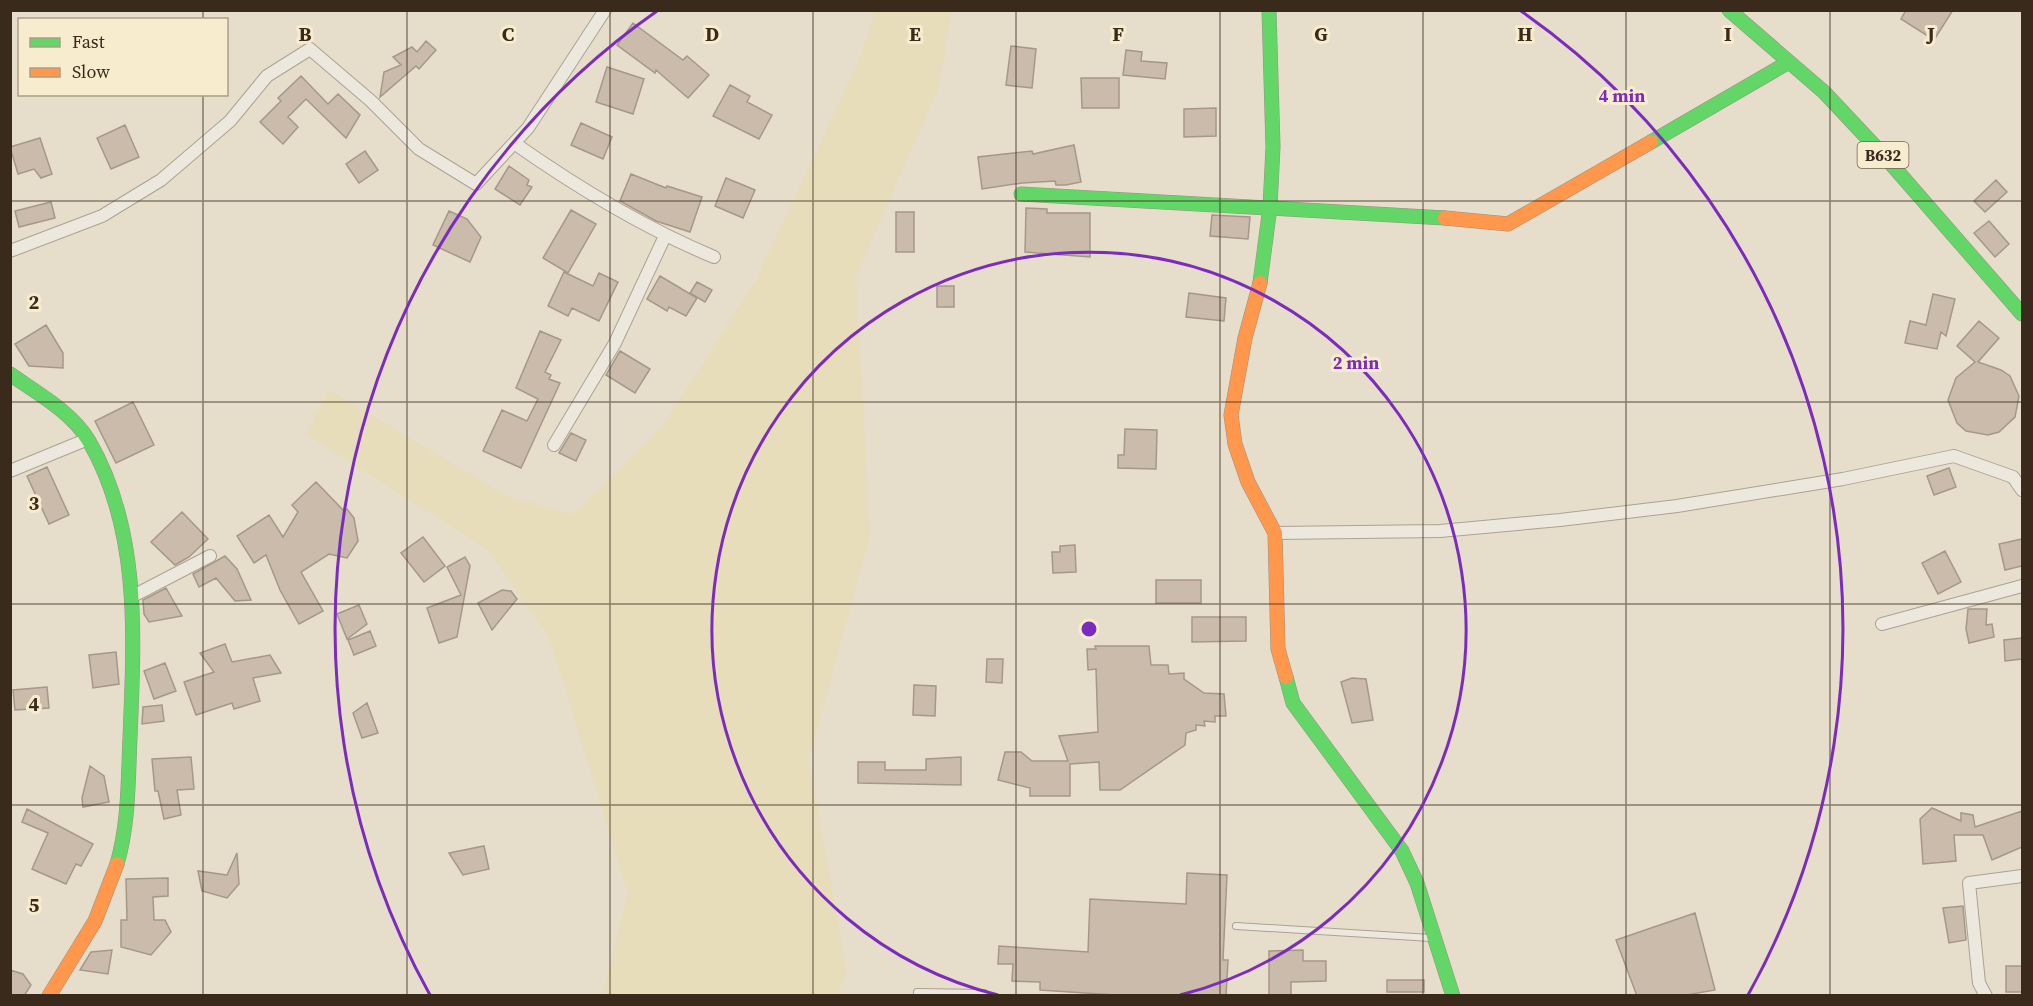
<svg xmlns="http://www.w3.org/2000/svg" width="2033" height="1006" viewBox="0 0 2033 1006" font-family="'Source Serif 4',serif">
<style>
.farmland{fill:#e7ddba}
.building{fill:#cabbab;stroke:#a69889;stroke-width:1.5}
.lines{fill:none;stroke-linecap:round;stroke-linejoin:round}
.lane-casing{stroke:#aba294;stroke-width:8}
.street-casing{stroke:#aba294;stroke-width:14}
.fast-casing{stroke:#9a9184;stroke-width:15}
.slow-casing{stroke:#9a9184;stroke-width:15}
.lane{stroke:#ede8dd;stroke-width:6}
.street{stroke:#ede8dd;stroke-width:12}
.fast{stroke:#63d668;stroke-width:14}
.slow{stroke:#ff974d;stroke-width:14}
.grid{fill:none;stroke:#392a1c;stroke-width:1.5;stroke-opacity:0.55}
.ring{fill:none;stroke:#7b2cbf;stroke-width:3}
.labels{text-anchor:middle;stroke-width:6;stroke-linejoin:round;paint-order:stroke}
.shield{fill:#f8eccf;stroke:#726452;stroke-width:1.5}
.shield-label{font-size:16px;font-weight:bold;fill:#392a1c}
.grid-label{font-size:20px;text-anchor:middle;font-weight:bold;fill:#392a1c;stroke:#f8eccf;stroke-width:6;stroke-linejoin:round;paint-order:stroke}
.centre{fill:#7b2cbf;stroke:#f8eccf;stroke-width:3}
.ring-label{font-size:18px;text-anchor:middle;font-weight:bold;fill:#7b2cbf;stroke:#f8eccf;stroke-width:6;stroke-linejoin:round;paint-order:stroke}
</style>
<rect width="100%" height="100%" fill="#e6ddca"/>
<!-- farmland -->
<path class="farmland" d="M 875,11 L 952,11 L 938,89 L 856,276 L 870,535 L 809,759 L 847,974 L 836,995 L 603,995 L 628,894 L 550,639 L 487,549 L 306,434 L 329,390 L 509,497 L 573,514 L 662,427 L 755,282 L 860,58 Z"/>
<!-- building -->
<path class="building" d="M 1906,10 L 1953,10 L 1934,40 L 1901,19 Z
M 633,23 L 683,60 L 687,56 L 709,75 L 688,98 L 656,70 L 655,73 L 617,45 Z
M 426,41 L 436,50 L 419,69 L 416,66 L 380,97 L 384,72 L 401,65 L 393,57 L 412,47 L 417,52 Z
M 1011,46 L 1036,49 L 1032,88 L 1006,85 Z
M 1126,50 L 1142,52 L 1141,61 L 1167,63 L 1165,79 L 1123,75 Z
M 607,67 L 644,79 L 633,114 L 596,102 Z
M 301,76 L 328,104 L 338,94 L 360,115 L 346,138 L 306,99 L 288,117 L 298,127 L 283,144 L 260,122 L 281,101 L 278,98 Z
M 1081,78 L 1119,78 L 1119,108 L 1082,108 Z
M 730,85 L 750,96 L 747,102 L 772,115 L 759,139 L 713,116 Z
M 1216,108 L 1216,136 L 1184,137 L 1184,109 Z
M 581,123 L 612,137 L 603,159 L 571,145 Z
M 125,125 L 139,157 L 111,169 L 97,138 Z
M 40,138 L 52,174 L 41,178 L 34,169 L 18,174 L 10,147 Z
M 1074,145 L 1081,182 L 1066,185 L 1056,185 L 1055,181 L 1022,183 L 982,189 L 978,157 L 1032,151 L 1033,154 Z
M 365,151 L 378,170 L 359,183 L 346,164 Z
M 509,166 L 529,180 L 527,185 L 532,187 L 520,205 L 495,189 Z
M 631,174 L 666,188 L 667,186 L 702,197 L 690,232 L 656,221 L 620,201 Z
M 726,178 L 755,190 L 743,218 L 715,206 Z
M 1996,180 L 2007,192 L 1985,212 L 1974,201 Z
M 51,202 L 55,218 L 19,227 L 15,211 Z
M 1026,208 L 1047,209 L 1047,213 L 1090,213 L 1090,257 L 1025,252 Z
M 571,210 L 596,224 L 568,273 L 543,258 Z
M 449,211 L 467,219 L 481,237 L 470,262 L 433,245 Z
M 896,212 L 914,212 L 914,252 L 896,252 Z
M 1212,215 L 1250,217 L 1248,239 L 1210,236 Z
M 1989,221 L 2009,244 L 1995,257 L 1974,233 Z
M 564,272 L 593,286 L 599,273 L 618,282 L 599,321 L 572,308 L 568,316 L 548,306 Z
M 660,276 L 697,298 L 686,316 L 669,307 L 667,311 L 647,299 Z
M 697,282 L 712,290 L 705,302 L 690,293 Z
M 937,286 L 954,286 L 954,307 L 937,307 Z
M 1189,293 L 1226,298 L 1224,321 L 1186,317 Z
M 1933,294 L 1955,299 L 1946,336 L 1941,332 L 1937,349 L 1905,343 L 1910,321 L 1926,325 Z
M 1979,321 L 1999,338 L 1978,362 L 2001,370 L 2010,376 L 2019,396 L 2015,417 L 1999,432 L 1988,435 L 1966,431 L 1957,423 L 1948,400 L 1956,378 L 1975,362 L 1957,346 Z
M 46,325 L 63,353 L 63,368 L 29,366 L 15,344 Z
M 540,331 L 561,340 L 545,372 L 551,375 L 549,379 L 560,383 L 521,468 L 483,451 L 502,410 L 527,421 L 538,399 L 516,388 Z
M 620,351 L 650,369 L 635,393 L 606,375 Z
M 133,402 L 154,445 L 116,463 L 95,421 Z
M 1125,429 L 1157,430 L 1156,469 L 1118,468 L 1118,455 L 1124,455 Z
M 571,433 L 586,440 L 576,461 L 559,453 Z
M 47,467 L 69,515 L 49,524 L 27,476 Z
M 1949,468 L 1956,487 L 1934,495 L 1927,476 Z
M 316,482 L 344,511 L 347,509 L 354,518 L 358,541 L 347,558 L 329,554 L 301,572 L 323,611 L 299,624 L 280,590 L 266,555 L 254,563 L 237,536 L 269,515 L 283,537 L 298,512 L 292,505 Z
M 182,512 L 208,539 L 189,557 L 175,565 L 151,542 Z
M 423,537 L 445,566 L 424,582 L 401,553 Z
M 2022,539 L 2022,566 L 2005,570 L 1999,544 Z
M 1075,545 L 1076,572 L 1053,573 L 1052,552 L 1060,552 L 1060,546 Z
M 1945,551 L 1961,582 L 1938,594 L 1922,563 Z
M 225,556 L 237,569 L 251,600 L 235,601 L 216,578 L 199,587 L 193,574 Z
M 465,557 L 470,566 L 457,637 L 439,643 L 427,608 L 461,595 L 447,567 Z
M 1156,580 L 1201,580 L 1201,603 L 1156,603 Z
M 166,588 L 182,616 L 149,622 L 144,614 L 143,600 Z
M 502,590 L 511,591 L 517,599 L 492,630 L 478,603 Z
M 359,605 L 367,624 L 347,639 L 337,614 Z
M 1968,609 L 1987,609 L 1986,625 L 1992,624 L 1994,637 L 1969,643 L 1966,629 Z
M 1192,617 L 1246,617 L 1246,641 L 1192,642 Z
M 370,631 L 376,646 L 354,655 L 348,640 Z
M 2022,638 L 2022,659 L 2005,661 L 2004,640 Z
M 225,644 L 232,662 L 270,655 L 281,673 L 253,678 L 260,701 L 234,709 L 232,703 L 196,715 L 184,682 L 214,672 L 200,653 Z
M 1095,646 L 1149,646 L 1151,665 L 1168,665 L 1169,674 L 1184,673 L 1184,679 L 1204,693 L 1224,694 L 1226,716 L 1215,716 L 1215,722 L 1204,721 L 1205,726 L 1196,725 L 1196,730 L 1186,733 L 1185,745 L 1120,790 L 1100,790 L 1099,762 L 1070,764 L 1070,796 L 1030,796 L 1030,788 L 998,780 L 1005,752 L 1021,752 L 1032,761 L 1068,761 L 1059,736 L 1098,732 L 1096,669 L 1088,670 L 1087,649 L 1096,649 Z
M 116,652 L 119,684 L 93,688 L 89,655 Z
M 987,659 L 1003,659 L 1002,683 L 986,682 Z
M 165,663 L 176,691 L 154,699 L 144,671 Z
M 1352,678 L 1366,679 L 1373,720 L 1352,723 L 1341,682 Z
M 914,685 L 936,686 L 935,716 L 913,715 Z
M 47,687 L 49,708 L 15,710 L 13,690 Z
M 367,703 L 378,733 L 362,738 L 353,713 Z
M 162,705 L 164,721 L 142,724 L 143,707 Z
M 191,757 L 194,789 L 177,790 L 181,815 L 164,819 L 158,791 L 155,791 L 152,759 Z
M 961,757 L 961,785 L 858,783 L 858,762 L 885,762 L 885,770 L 926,770 L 926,759 Z
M 90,766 L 104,776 L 109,802 L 83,807 L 82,798 Z
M 1932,808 L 1961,821 L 1961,813 L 1973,815 L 1975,827 L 2022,811 L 2022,847 L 1992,860 L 1983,835 L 1954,835 L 1956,861 L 1923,864 L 1920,819 Z
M 27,809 L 93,844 L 81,866 L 76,864 L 66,884 L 32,869 L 48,833 L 22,822 Z
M 484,846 L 489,869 L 463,875 L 449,853 Z
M 237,853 L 239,884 L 227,898 L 202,891 L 198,871 L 227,875 Z
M 1187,873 L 1227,875 L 1223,960 L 1228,960 L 1226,996 L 1131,996 L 1040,990 L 1040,982 L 1012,981 L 1013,964 L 998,964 L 999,946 L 1088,952 L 1090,899 L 1186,904 Z
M 168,878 L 168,896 L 153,897 L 154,920 L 165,920 L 171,932 L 151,955 L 121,947 L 121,920 L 127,920 L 126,879 Z
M 1963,906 L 1966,940 L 1949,943 L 1943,908 Z
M 1695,913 L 1715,990 L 1681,996 L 1637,996 L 1616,940 Z
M 112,950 L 108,974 L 80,970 L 91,952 Z
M 1303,950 L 1303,961 L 1326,961 L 1326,981 L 1291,982 L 1291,995 L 1269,995 L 1269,951 Z
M 2006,966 L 2022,966 L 2022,992 L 2006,992 Z
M 10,970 L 23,974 L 31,985 L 24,996 L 10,996 Z
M 1387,980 L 1424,980 L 1424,992 L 1387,992 Z"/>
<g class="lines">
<defs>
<path id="lane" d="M 1236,926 L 1431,938
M 917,996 L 917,992 L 984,993"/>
<path id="street" d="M 514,143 C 578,188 642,227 714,257
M 10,251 L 102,216 L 161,180 L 230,121 L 267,76 L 310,49 L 371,101 L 419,149 L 476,184 L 528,128 L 605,10
M 554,445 L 615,343 L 665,236
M 10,471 L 88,439
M 1275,533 L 1440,531 L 1560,520 L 1677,506 L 1843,479 L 1954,456 L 2013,477 L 2022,490
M 133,596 L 210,556
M 1882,624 L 2022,586
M 1986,996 L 1979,983 L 1969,883 L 2022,876"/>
<path id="fast" d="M 1729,10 L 1824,92 L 1886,158 L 2022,314
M 1651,142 L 1789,62
M 1021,194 L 1445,218
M 1260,283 L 1270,207 L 1273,147 L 1269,10
M 10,374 C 37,393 72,412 89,441 C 141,531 134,638 130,738 C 128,780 129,823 117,864
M 1286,677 L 1293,703 L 1402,851 L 1417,883 L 1453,996"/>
<path id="slow" d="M 1445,218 L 1508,224 L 1651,142
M 1260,283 L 1245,338 L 1231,415 L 1235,444 L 1248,482 L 1275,533 L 1278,649 L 1286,677
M 49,996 L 95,921 L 117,864"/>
</defs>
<!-- lane casing -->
<use href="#lane" class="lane-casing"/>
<!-- street casing -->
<use href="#street" class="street-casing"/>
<!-- fast casing -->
<use href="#fast" class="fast-casing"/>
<!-- slow casing -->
<use href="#slow" class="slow-casing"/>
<!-- lane -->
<use href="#lane" class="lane"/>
<!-- street -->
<use href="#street" class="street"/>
<!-- fast -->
<use href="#fast" class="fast"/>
<!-- slow -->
<use href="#slow" class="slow"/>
</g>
<!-- grid -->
<path class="grid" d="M 203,10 L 203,20M 407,10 L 407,996M 610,10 L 610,996M 813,10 L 813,996M 1016,10 L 1016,996M 1220,10 L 1220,996M 1423,10 L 1423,996M 1626,10 L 1626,996M 1830,10 L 1830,996M 203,94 L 203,996M 10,201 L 2022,201M 10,402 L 2022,402M 10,604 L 2022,604M 10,805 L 2022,805"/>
<!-- distance rings -->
<g class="ring">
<path d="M998 995A377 377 0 1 1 1180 995"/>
<path d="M430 995A754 754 0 0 1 657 11M1521 11A754 754 0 0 1 1748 995"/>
</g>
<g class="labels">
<!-- shield labels -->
<rect class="shield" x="1857.5" y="142" width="51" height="26" rx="4.5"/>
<g class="shield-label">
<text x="1883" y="161">B632</text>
</g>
</g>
<g class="grid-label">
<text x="305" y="41">B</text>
<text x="508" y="41">C</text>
<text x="712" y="41">D</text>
<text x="915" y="41">E</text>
<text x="1118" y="41">F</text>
<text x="1321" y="41">G</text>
<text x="1525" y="41">H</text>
<text x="1728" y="41">I</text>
<text x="1931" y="41">J</text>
<text x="34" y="309">2</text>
<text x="34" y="510">3</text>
<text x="34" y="711">4</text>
<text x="34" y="912">5</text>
</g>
<circle cx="1089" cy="629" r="9" class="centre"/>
<g class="ring-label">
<text x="1622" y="102">4 min</text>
<text x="1356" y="369">2 min</text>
</g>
<!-- border -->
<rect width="2033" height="1006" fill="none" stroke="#392a1c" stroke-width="24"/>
<!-- legend -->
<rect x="18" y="18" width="210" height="78" fill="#f8eccf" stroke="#ac9e87" stroke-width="1.5"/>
<rect x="30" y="38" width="30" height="9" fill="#63d668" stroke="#ac9e87" stroke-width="1.5"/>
<text x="72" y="48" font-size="18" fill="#392a1c">Fast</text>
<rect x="30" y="68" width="30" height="9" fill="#ff974d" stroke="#ac9e87" stroke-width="1.5"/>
<text x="72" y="78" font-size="18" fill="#392a1c">Slow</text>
</svg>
